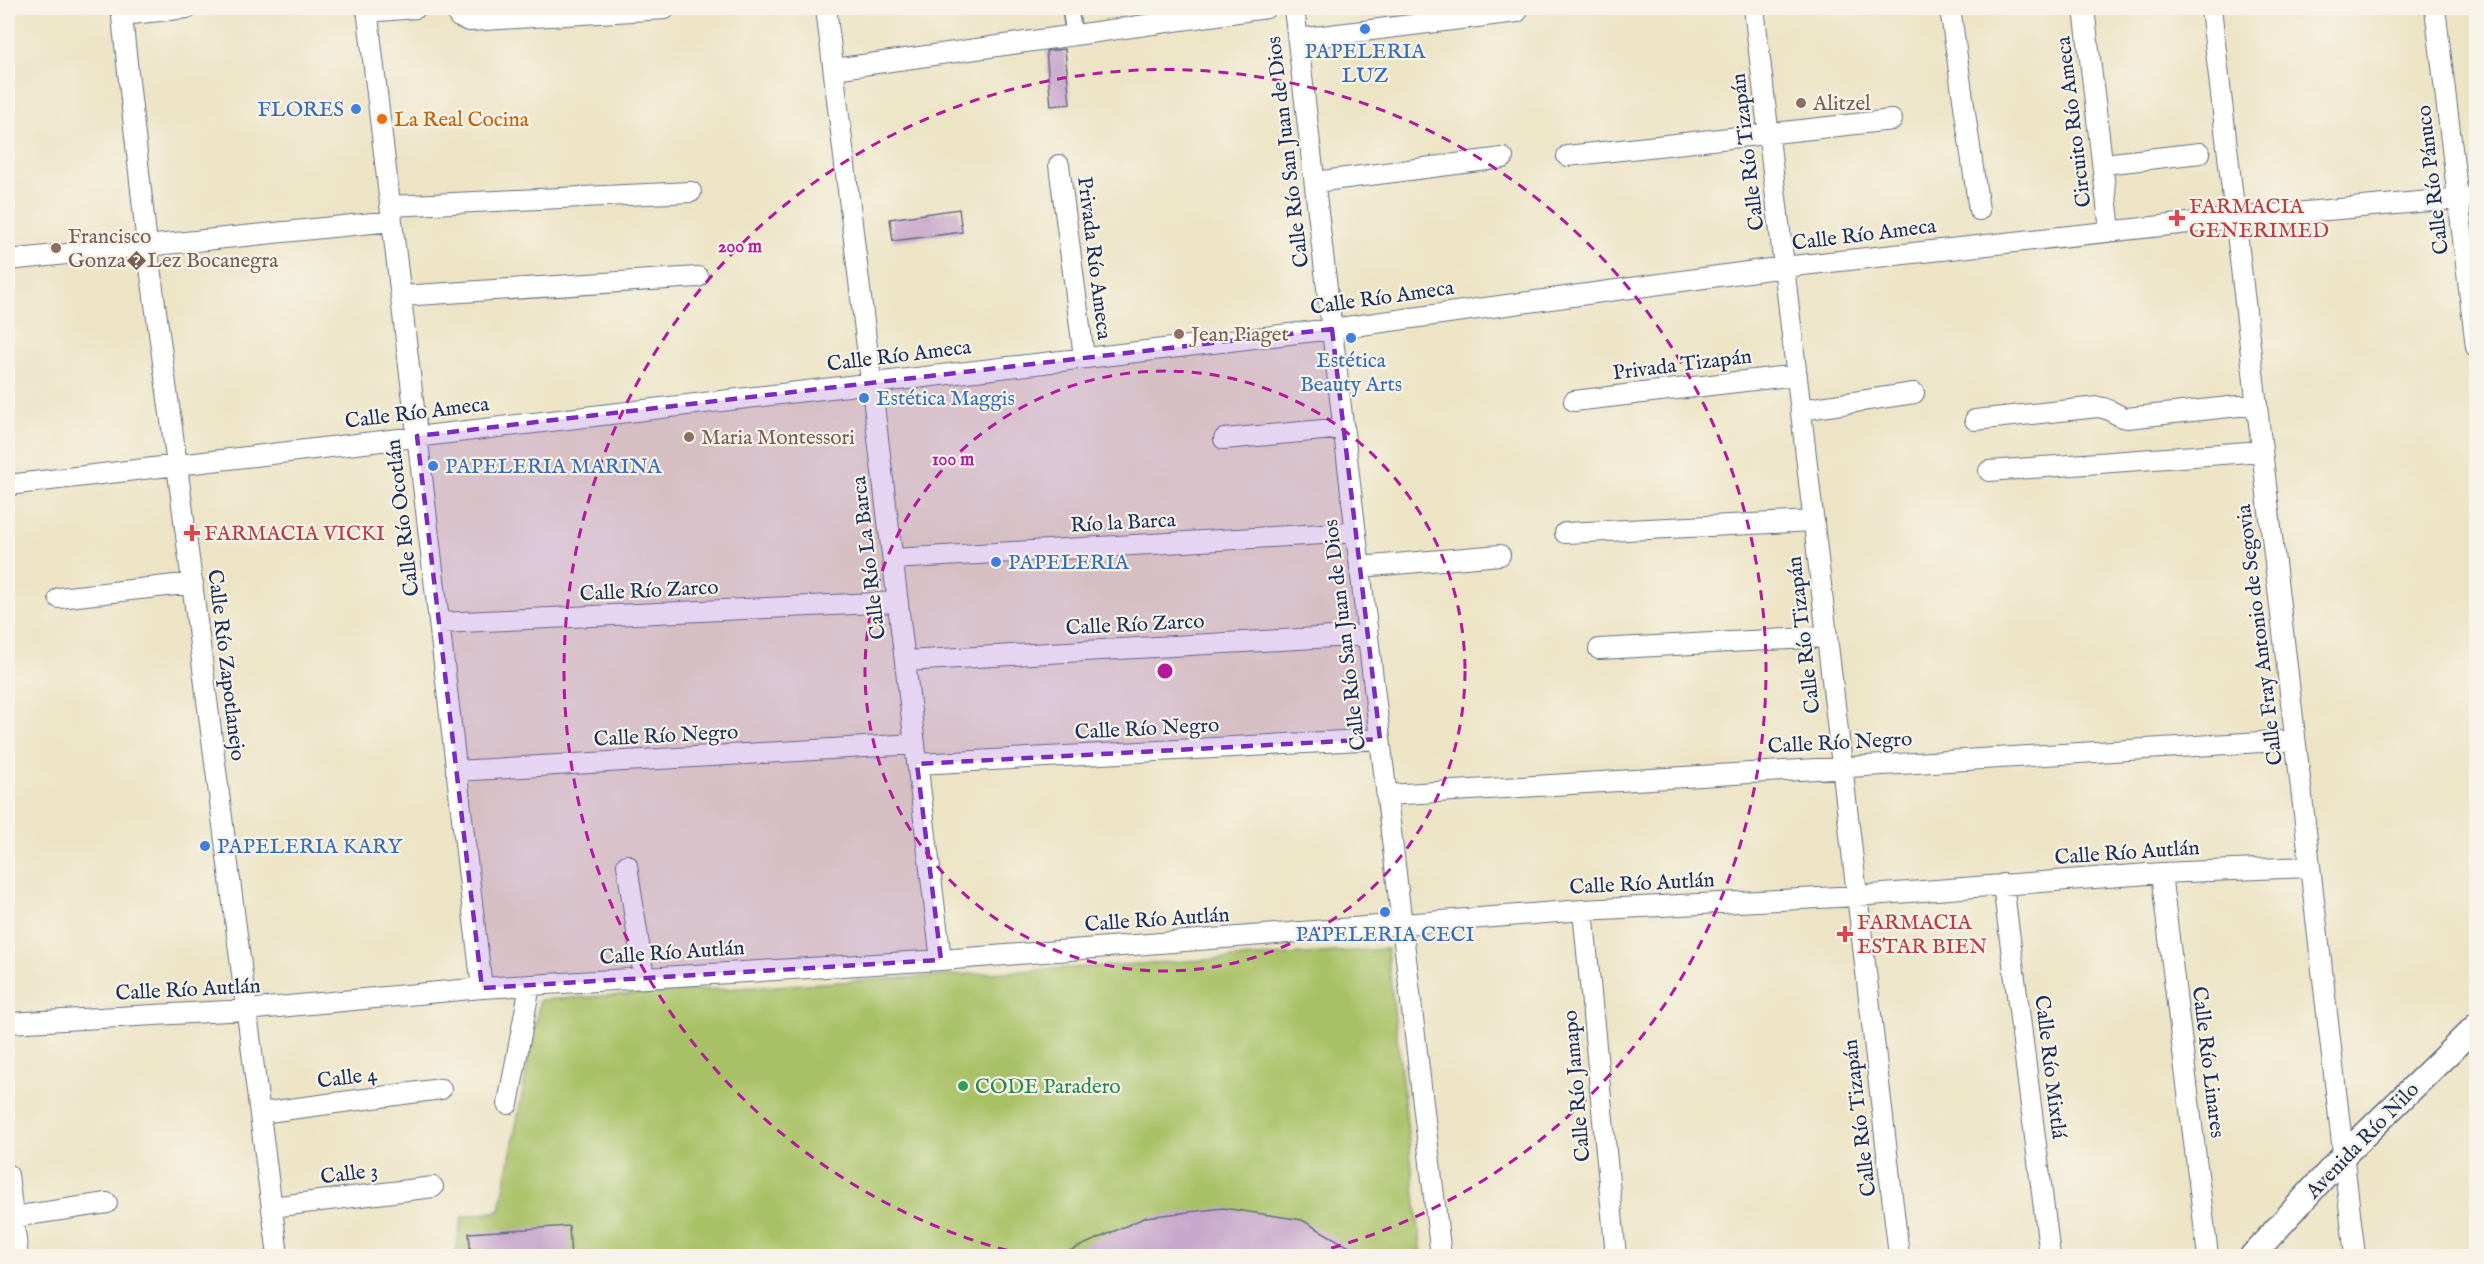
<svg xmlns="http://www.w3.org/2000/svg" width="2484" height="1264" viewBox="0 0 2484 1264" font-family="'IM FELL English',serif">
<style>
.green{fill:#a9c166;stroke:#627862;stroke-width:1.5}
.building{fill:#c8a7cc}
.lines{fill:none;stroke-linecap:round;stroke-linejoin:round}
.pedestrian-casing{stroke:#646e82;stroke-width:18}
.minor-casing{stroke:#646e82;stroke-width:22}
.tertiary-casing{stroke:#646e82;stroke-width:27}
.pedestrian{stroke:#fff;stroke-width:15}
.minor{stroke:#fff;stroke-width:20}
.tertiary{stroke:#fff;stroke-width:24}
.marked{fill:#7b2cbf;fill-opacity:0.2;stroke:#7b2cbf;stroke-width:4.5;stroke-dasharray:12 8;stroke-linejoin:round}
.ring{fill:none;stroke:#b5179e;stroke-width:3;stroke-dasharray:10 8}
.shop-dot{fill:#3f7fe0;stroke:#f7f3e8;stroke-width:2}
.education-dot{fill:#8d6e63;stroke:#f7f3e8;stroke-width:2}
.food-dot{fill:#e8710a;stroke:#f7f3e8;stroke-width:2}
.health-dot{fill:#e0444e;stroke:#f7f3e8;stroke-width:2}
.leisure-dot{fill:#2e9e5b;stroke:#f7f3e8;stroke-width:2}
.labels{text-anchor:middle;stroke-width:4.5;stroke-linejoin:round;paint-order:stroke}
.shop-label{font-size:21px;fill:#366cbe;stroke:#f7f3e8;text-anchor:start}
.education-label{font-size:21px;fill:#785e54;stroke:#f7f3e8;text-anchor:start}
.food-label{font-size:21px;fill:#c56008;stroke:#f7f3e8;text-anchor:start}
.street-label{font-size:21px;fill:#1b2f5e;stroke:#f7f3e8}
.health-label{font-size:21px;fill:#be3a42;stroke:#f7f3e8;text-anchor:start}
.leisure-label{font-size:21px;fill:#27864d;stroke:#f7f3e8;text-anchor:start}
.centre{fill:#b5179e;stroke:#f7f3e8;stroke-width:3}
.ring-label{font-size:18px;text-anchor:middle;font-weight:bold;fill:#b5179e;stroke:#f7f3e8;stroke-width:4.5;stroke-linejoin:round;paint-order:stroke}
</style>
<rect width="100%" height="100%" fill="#f7f3e8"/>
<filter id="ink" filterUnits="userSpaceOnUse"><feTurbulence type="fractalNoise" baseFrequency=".0167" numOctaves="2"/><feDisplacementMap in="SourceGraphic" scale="12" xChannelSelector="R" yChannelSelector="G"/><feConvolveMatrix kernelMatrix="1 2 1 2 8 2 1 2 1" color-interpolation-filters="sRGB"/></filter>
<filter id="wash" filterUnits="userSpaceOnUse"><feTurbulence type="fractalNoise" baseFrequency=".008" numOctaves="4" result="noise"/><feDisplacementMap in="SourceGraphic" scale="24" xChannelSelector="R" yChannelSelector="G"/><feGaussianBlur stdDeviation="1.35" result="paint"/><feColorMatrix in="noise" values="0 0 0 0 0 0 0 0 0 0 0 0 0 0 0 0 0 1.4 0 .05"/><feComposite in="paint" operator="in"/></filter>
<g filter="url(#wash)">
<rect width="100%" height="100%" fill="#ede4c5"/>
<!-- green -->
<path class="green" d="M 1387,949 L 1422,1256 L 455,1256 L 462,1217 L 500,1211 L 540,1000 Z"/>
<g id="blocks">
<!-- building -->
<path class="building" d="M 1065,49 L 1070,104 L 1051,106 L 1046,51 Z
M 959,209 L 962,232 L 893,241 L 890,219 Z
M 1223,1208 L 1302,1220 L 1367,1257 L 1056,1257 L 1146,1217 Z
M 569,1226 L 571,1257 L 471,1257 L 469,1233 Z"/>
</g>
</g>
<g filter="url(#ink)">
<use href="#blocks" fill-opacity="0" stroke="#646e82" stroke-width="1.5"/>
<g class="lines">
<defs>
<path id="pedestrian" d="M 1070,8 L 1074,35"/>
<path id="minor" d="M 121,8 L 147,245 L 177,465 L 278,1256
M 367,8 L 482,988
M 456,8 L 459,17 L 469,21 L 665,9
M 826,8 L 941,960
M 1294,8 L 1441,1256
M 1754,8 L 1899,1256
M 1950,8 L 1979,210
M 2084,8 L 2110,230
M 2211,8 L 2355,1256
M 2435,8 L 2476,347
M 367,12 L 416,8
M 122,15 L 187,8
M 1298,39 L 1517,12
M 834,69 L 1266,8
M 1567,156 L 1892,120
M 2104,164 L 2200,153
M 1059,165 L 1084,357
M 1315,182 L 1503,158
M 390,206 L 691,192
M 8,260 L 392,221
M 401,296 L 698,277
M 1574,401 L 1797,375
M 1801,410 L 1914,393
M 1975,420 L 2098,407 C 2111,408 2115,416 2127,418 L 2257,404
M 1224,439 L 1344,428
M 1989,471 L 2262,451
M 8,485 L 1332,329 L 1784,267 L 2235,218 L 2476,197
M 1565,533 L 1814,521
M 893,559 L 1356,532
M 1360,567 L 1500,555
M 59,598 L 193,583
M 439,623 L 898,602
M 1599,649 L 1827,637
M 905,661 L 1368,635
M 917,764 L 1380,739
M 456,771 L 915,744
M 1387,795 L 2295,740
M 627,865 L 644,978
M 2161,873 L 2208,1256
M 2003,884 L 2050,1256
M 1583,910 L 1616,1256
M 8,1023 L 246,1010 L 482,988 L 941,960 L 1583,910 L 1857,896 L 2161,873 L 2310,867
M 508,1104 L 530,985
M 260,1113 L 441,1089
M 8,1175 L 18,1256
M 272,1207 L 433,1187
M 13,1217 L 107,1203"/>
<path id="tertiary" d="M 2252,1256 L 2343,1156 L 2476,1026"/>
</defs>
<!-- pedestrian casing -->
<use href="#pedestrian" class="pedestrian-casing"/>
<!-- minor casing -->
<use href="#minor" class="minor-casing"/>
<!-- tertiary casing -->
<use href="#tertiary" class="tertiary-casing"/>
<!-- pedestrian -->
<use href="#pedestrian" class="pedestrian"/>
<!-- minor -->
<use href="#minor" class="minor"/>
<!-- tertiary -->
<use href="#tertiary" class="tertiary"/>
</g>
</g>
<!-- marked area -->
<path class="marked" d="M 1332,329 L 1380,739 L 917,764 L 941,960 L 482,988 L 417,436 Z"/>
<!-- distance rings -->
<g class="ring">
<circle cx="1165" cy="671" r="300"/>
<path d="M1025 1255A601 601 0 1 1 1305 1255"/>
</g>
<!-- markers -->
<g class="shop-dot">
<circle cx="1365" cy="29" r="6"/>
<circle cx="356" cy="109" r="6"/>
<circle cx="1351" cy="338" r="6"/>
<circle cx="864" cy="398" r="6"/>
<circle cx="433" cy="466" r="6"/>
<circle cx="996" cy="562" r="6"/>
<circle cx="205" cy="846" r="6"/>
<circle cx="1385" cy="912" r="6"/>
</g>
<g class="education-dot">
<circle cx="1801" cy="103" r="6"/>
<circle cx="56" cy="248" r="6"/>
<circle cx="1179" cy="334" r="6"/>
<circle cx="689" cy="437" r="6"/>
</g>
<circle class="food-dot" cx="382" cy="119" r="6"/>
<g class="health-dot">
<path d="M2174 209h6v6h6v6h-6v6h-6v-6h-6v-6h6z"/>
<path d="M189 524h6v6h6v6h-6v6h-6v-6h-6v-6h6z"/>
<path d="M1842 925h6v6h6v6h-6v6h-6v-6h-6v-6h6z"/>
</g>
<circle class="leisure-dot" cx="963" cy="1086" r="6"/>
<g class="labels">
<!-- shop labels -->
<g class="shop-label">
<text x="1365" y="58" text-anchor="middle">PAPELERIA<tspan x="1365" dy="24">LUZ</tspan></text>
<text x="344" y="116" text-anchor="end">FLORES</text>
<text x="1351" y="367" text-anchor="middle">Estética<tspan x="1351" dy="24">Beauty Arts</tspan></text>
<text x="876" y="405">Estética Maggis</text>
<text x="445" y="473">PAPELERIA MARINA</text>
<text x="1008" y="569">PAPELERIA</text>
<text x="217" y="853">PAPELERIA KARY</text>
<text x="1385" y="941" text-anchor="middle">PAPELERIA CECI</text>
</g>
<!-- education labels -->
<g class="education-label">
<text x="1813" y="110">Alitzel</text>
<text x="68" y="243">Francisco<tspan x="68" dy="24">Gonza�Lez Bocanegra</tspan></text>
<text x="1191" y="341">Jean Piaget</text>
<text x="701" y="444">Maria Montessori</text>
</g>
<!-- food labels -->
<g class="food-label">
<text x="394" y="126">La Real Cocina</text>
</g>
<!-- street labels -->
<g class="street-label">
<text transform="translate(2073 122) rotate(-97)" y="7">Circuito Río Ameca</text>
<text transform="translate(1287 152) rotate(-97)" y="7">Calle Río San Juan de Dios</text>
<text transform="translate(1747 152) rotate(-97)" y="7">Calle Río Tizapán</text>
<text transform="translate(2432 180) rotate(-97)" y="7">Calle Río Pánuco</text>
<text transform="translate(1864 234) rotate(-7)" y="7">Calle Río Ameca</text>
<text transform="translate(1095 258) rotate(83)" y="7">Privada Río Ameca</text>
<text transform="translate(1382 297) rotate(-8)" y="7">Calle Río Ameca</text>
<text transform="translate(899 355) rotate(-7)" y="7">Calle Río Ameca</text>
<text transform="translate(1682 364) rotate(-7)" y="7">Privada Tizapán</text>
<text transform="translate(417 412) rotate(-7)" y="7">Calle Río Ameca</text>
<text transform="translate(402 518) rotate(-97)" y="7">Calle Río Ocotlán</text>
<text transform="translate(1123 522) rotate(-3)" y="7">Río la Barca</text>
<text transform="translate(868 558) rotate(-97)" y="7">Calle Río La Barca</text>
<text transform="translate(649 590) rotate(-3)" y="7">Calle Río Zarco</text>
<text transform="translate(1135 624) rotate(-3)" y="7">Calle Río Zarco</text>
<text transform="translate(1344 635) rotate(-97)" y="7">Calle Río San Juan de Dios</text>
<text transform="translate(1803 635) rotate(-97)" y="7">Calle Río Tizapán</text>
<text transform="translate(2259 635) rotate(-97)" y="7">Calle Fray Antonio de Segovia</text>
<text transform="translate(227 665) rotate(83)" y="7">Calle Río Zapotlanejo</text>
<text transform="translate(1147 728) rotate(-3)" y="7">Calle Río Negro</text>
<text transform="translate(666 735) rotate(-3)" y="7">Calle Río Negro</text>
<text transform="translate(1840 742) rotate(-3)" y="7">Calle Río Negro</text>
<text transform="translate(2127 852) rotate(-4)" y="7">Calle Río Autlán</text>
<text transform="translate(1642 883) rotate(-3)" y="7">Calle Río Autlán</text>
<text transform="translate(1157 919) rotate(-4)" y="7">Calle Río Autlán</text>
<text transform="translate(672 952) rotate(-4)" y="7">Calle Río Autlán</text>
<text transform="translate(188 989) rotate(-3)" y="7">Calle Río Autlán</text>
<text transform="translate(2209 1062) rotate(83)" y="7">Calle Río Linares</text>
<text transform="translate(2051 1067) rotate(83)" y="7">Calle Río Mixtlá</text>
<text transform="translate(347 1077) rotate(-7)" y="7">Calle 4</text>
<text transform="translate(1576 1086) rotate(-95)" y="7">Calle Río Jamapo</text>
<text transform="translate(1859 1118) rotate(-97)" y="7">Calle Río Tizapán</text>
<text transform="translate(2362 1140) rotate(-46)" y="7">Avenida Río Nilo</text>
<text transform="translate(349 1173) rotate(-7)" y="7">Calle 3</text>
</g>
<!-- health labels -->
<g class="health-label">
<text x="2189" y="213">FARMACIA<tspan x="2189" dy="24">GENERIMED</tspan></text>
<text x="204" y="540">FARMACIA VICKI</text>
<text x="1857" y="929">FARMACIA<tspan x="1857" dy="24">ESTAR BIEN</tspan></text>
</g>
<!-- leisure labels -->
<g class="leisure-label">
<text x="975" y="1093">CODE Paradero</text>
</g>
</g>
<circle cx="1165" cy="671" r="9" class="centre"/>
<g class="ring-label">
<text x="740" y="252">200 m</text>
<text x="953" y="465">100 m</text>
</g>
<!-- margin -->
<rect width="2484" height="1264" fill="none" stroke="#f7f3e8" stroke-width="30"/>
</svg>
